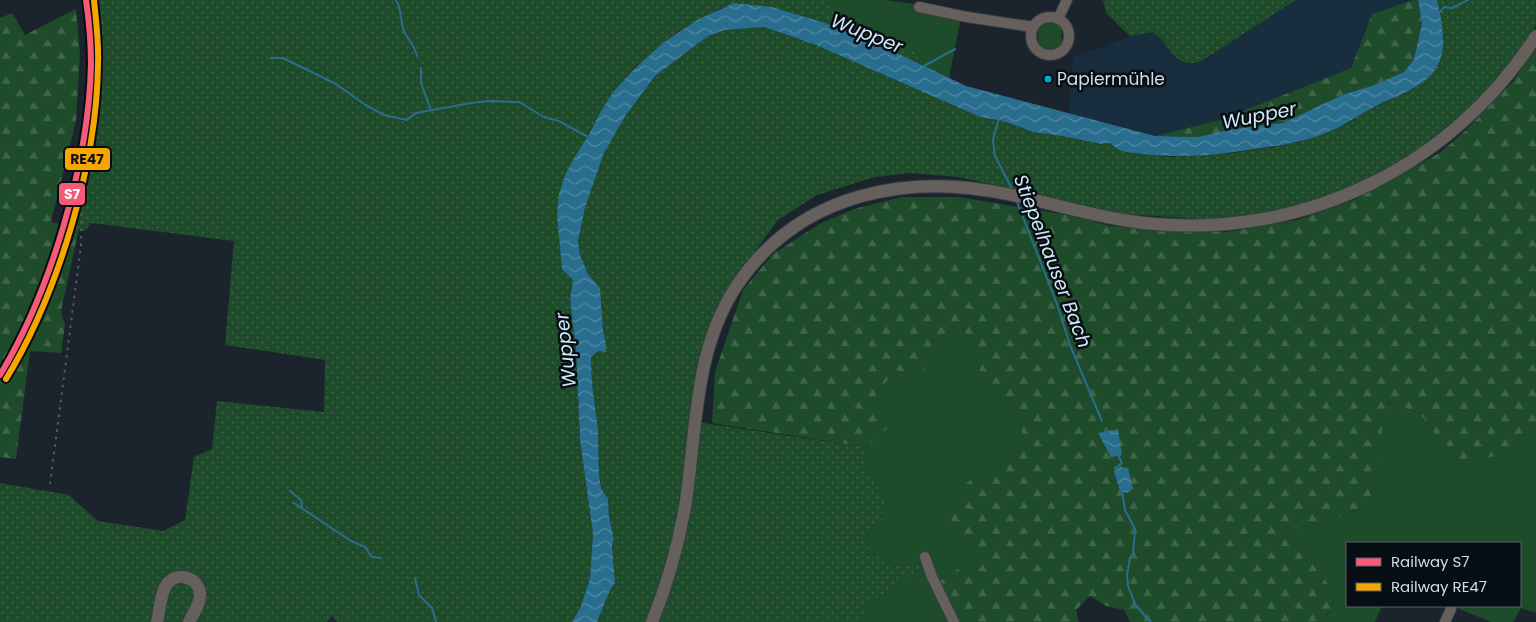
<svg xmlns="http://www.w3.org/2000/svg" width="1536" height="622" viewBox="0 0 1536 622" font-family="Poppins,sans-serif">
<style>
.built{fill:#182d3e}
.grass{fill:#1e4b2a}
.forest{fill:url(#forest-firs)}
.park{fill:url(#park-dots)}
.water{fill:url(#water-waves)}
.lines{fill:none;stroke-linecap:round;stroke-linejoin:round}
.stream{stroke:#296e8e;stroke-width:2}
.minor-casing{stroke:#373e45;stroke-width:12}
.major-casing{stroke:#373e45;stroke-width:14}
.minor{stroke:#675f5b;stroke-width:10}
.major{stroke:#66605d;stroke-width:12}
.rail{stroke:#5c5b5c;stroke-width:2;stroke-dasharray:2.5 5;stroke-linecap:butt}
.rail-1-casing{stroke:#060d13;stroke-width:10}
.rail-2-casing{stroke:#060d13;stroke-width:10}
.rail-1{stroke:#f75a77;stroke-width:6}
.rail-2{stroke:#f7a600;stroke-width:6}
.bus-dot{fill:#00a9ce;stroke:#060d13;stroke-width:2}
.labels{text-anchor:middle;stroke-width:5;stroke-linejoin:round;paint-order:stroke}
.bus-label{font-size:17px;fill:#d4dee8;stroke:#060d13;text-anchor:start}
.water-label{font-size:19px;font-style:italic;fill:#d2e8f4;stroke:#060d13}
.line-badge{stroke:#060d13;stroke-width:2}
.badge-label{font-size:14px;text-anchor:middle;font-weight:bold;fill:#fff}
.pale-badge-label{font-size:14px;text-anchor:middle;font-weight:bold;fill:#111}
</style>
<defs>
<pattern id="forest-firs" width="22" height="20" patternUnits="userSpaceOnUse" patternTransform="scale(1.25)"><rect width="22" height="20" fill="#1e4b2a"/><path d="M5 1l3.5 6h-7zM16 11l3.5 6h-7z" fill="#3e6449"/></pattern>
<pattern id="park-dots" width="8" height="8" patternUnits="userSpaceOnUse" patternTransform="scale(1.25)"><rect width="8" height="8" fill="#1e4b2a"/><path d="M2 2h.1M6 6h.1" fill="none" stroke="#3e6449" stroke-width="1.8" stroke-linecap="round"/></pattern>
<pattern id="water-waves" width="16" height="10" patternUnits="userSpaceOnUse" patternTransform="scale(1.25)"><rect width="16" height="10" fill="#296e8e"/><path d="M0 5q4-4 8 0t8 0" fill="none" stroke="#5189a3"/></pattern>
</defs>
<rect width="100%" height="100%" fill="#1b242c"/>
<!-- built -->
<path class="built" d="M 1296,0 L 1413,0 L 1372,14 L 1351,68 L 1220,120 L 1155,136 L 1069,113 L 1073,56 L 1101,48 L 1130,36 L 1153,31 L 1162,39 L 1179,61 L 1190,64 L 1200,62 Z"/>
<!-- grass -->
<path class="grass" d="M 831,0 L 884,0 L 915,4 L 918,9 L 961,18 L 949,78 L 919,63 L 917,52 L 831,11 Z
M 1047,21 L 1052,21 L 1061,26 L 1062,46 C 1055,52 1048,53 1040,49 L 1036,27 Z
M 962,327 L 988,390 L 1018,423 L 1028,447 L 967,482 L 976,558 L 936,583 L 959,622 L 859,622 L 869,604 L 920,569 L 921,562 L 896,566 L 868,551 L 867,536 L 889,504 L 865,464 L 865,447 L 887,428 L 872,408 L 878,391 L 896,370 L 923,378 L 934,340 Z
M 1386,402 L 1419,413 L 1436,435 L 1508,455 L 1536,433 L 1536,613 L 1521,608 L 1513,622 L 1491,622 L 1452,606 L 1520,606 L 1520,543 L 1347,543 L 1347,606 L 1382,606 L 1375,622 L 1324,622 L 1337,596 L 1290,531 L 1369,507 Z"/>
<!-- forest -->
<path class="forest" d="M 1413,0 L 1418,0 L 1422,22 L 1414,59 L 1404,72 L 1374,85 L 1342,95 L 1283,123 L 1232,129 L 1198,137 L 1155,136 L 1220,120 L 1351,68 L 1372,14 Z
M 76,9 L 80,54 L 76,121 L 51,222 L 79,229 L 61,311 L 65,325 L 61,353 L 30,351 L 16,459 L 0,457 L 0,18 L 12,13 L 25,35 Z
M 1536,46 L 1536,433 L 1508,455 L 1462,460 L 1436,435 L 1419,413 L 1387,402 L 1369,507 L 1290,531 L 1337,596 L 1324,622 L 1130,622 L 1124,610 L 1106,606 L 1090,596 L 1076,610 L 1079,622 L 959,622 L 936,583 L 976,557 L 950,518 L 967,482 L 1028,447 L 1018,423 L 988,390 L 962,327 L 934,340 L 923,378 L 896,370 L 878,391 L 872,408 L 888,428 L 865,447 L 712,423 L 715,372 L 743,290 L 773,254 L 821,223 L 854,209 L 902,197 L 959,197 L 1072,216 L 1110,226 L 1226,232 L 1297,220 L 1354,200 L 1441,152 L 1466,130 L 1514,80 Z"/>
<!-- park -->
<path class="park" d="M 91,0 L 831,0 L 831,11 L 917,52 L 919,63 L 825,23 L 772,7 L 721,8 L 678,32 L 634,68 L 613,92 L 601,111 L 588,136 L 574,158 L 573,280 L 570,299 L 576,349 L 580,440 L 593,534 L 590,578 L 581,606 L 572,622 L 337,622 L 332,616 L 327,622 L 0,622 L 0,483 L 69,495 L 98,521 L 163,531 L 185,520 L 194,457 L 212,449 L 217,401 L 324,412 L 325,360 L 225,345 L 234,241 L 91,223 L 85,231 L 66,227 L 97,126 L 96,28 Z
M 1103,0 L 1296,0 L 1200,62 C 1172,68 1172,46 1153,32 L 1130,36 L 1106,13 Z
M 1437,0 L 1536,0 L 1536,25 L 1520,51 L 1493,86 L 1450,128 L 1409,158 L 1372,178 L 1330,196 L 1278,211 L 1222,220 L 1123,214 L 959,177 L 910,173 L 875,177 L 817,195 L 778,220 L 737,276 L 690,421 L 865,447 L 865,464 L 889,504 L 867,536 L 868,551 L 896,566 L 922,562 L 920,569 L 869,604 L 859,622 L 597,622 L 610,590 L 615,582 L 612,544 L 614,539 L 609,517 L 608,499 L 601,488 L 599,474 L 598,430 L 592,382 L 591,357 L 597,351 L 604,336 L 601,313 L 602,305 L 594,281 L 588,274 L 580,256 L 578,241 L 585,208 L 604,153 L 626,115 L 655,76 L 708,36 L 725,30 L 764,27 L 816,45 L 980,117 L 1003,121 L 1034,132 L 1067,137 L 1101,144 L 1110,143 L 1119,149 L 1168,157 L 1231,153 L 1274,147 L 1298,142 L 1328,132 L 1352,121 L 1365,112 L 1414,88 L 1444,39 Z"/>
<!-- water -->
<path class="water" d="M 1418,0 L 1437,0 C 1442,23 1449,49 1435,70 C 1425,85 1400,95 1384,102 C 1365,111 1348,124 1328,132 C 1307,141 1284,145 1262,148 C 1223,154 1185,159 1145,154 C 1137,153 1127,153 1119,150 C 1116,148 1113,145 1110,143 L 1101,144 L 1067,137 L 1034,132 L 1003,121 L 980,117 L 816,45 L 764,27 L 725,30 L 708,36 L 655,76 L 626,115 L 604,153 L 585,208 L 578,241 L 580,255 L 588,274 L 600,288 L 603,330 L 606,345 L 606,352 L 598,351 L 591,357 L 592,383 L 598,430 L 599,474 L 601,488 L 608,499 L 609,517 L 614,539 L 612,544 L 615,583 L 610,590 L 597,622 L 572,622 L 581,606 L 590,578 L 593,534 L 580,440 L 576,349 L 570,299 L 573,280 L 562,269 L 557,215 L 559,194 L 565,175 L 574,158 L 588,136 L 601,111 L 613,92 L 634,69 L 663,43 L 697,20 L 734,3 L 772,7 L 825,23 L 897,53 L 966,86 L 1155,136 L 1198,137 L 1232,129 L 1283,123 L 1342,95 L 1374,85 L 1404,72 L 1414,59 L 1422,23 Z
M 1118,429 L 1122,455 L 1111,457 L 1098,433 Z
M 1122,467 L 1128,468 L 1133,489 L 1127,493 L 1120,491 L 1114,471 Z"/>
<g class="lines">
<!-- stream -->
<path class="stream" d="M 396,0 C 402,9 400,21 404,31 C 408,40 415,46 417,56
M 1440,12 L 1444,7 L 1452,8 L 1468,0
M 271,58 L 283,58 L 336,84 L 364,104 L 384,115 L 407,120 L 416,113 L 471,103 L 489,101 L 519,102 L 544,117 L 559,121 L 590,138
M 924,66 L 955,49
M 421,68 L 421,83 L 431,110
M 999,118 L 993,140 L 995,156 L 1013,191
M 1017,202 L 1057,304 L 1070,345 L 1102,421
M 1117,472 L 1115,468 L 1122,463 L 1118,455
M 290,491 L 301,500 L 302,508
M 1122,491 L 1125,510 L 1135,529 L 1133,554 L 1130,558 L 1127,575 L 1128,586 L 1135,604 L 1150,622
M 294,503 L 351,541 L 365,547 L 372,557 L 381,558
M 415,578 L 419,595 L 432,608 L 436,622"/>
<defs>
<path id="minor" d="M 919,7 L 967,17 L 1033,27
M1031 36a19 19 0 1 1 38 0a19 19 0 1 1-38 0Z
M 1058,19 L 1067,0
M 925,557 L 932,577 L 954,622
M 1445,622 L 1451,609"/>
<path id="major" d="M 157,622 C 160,610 160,594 167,584 C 177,571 198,577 200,593 C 201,603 193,614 189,622
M 652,622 C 668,583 679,543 686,501 C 697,425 694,343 742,278 C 804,193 908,173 1007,194 C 1057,204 1105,220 1155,224 C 1308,237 1453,165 1536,36"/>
</defs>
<!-- minor casing -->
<use href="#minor" class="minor-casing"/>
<!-- major casing -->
<use href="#major" class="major-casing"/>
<!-- minor -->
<use href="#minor" class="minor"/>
<!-- major -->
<use href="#major" class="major"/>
<!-- rail -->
<path class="rail" d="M 50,484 L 81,246 L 82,181 L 87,125"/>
<defs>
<path id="rail-1" d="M 0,375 C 51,291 89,162 91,64 C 91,43 89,21 86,0"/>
<path id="rail-2" d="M 6,379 C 58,294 97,164 98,64 C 99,43 96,21 94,0"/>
</defs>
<!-- rail-1 casing -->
<use href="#rail-1" class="rail-1-casing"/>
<!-- rail-2 casing -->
<use href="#rail-2" class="rail-2-casing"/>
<!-- rail-1 -->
<use href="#rail-1" class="rail-1"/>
<!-- rail-2 -->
<use href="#rail-2" class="rail-2"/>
</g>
<!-- markers -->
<circle class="bus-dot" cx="1048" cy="79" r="4.5"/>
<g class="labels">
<!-- bus labels -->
<g class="bus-label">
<text x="1057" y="85">Papiermühle</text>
</g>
<!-- water labels -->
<g class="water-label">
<text transform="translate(867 33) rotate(22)" y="7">Wupper</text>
<text transform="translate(1259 115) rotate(-11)" y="7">Wupper</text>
<text transform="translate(1053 261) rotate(69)" y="7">Stiepelhauser Bach</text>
<text transform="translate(565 350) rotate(-96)" y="7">Wupper</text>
</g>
</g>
<g class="line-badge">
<rect x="64" y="147" width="47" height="24" rx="5" fill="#f7a600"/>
<rect x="58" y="182" width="28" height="24" rx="5" fill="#f75a77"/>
</g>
<g class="badge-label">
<text x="72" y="199">S7</text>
</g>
<g class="pale-badge-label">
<text x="87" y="164">RE47</text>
</g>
<!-- legend -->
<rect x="1346" y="542" width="175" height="65" fill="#060d13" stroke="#586168"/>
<rect x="1356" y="558" width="25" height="8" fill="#f75a77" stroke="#586168"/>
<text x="1391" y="567" font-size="15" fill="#d4dee8">Railway S7</text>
<rect x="1356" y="583" width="25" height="8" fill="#f7a600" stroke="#586168"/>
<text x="1391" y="592" font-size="15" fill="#d4dee8">Railway RE47</text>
</svg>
